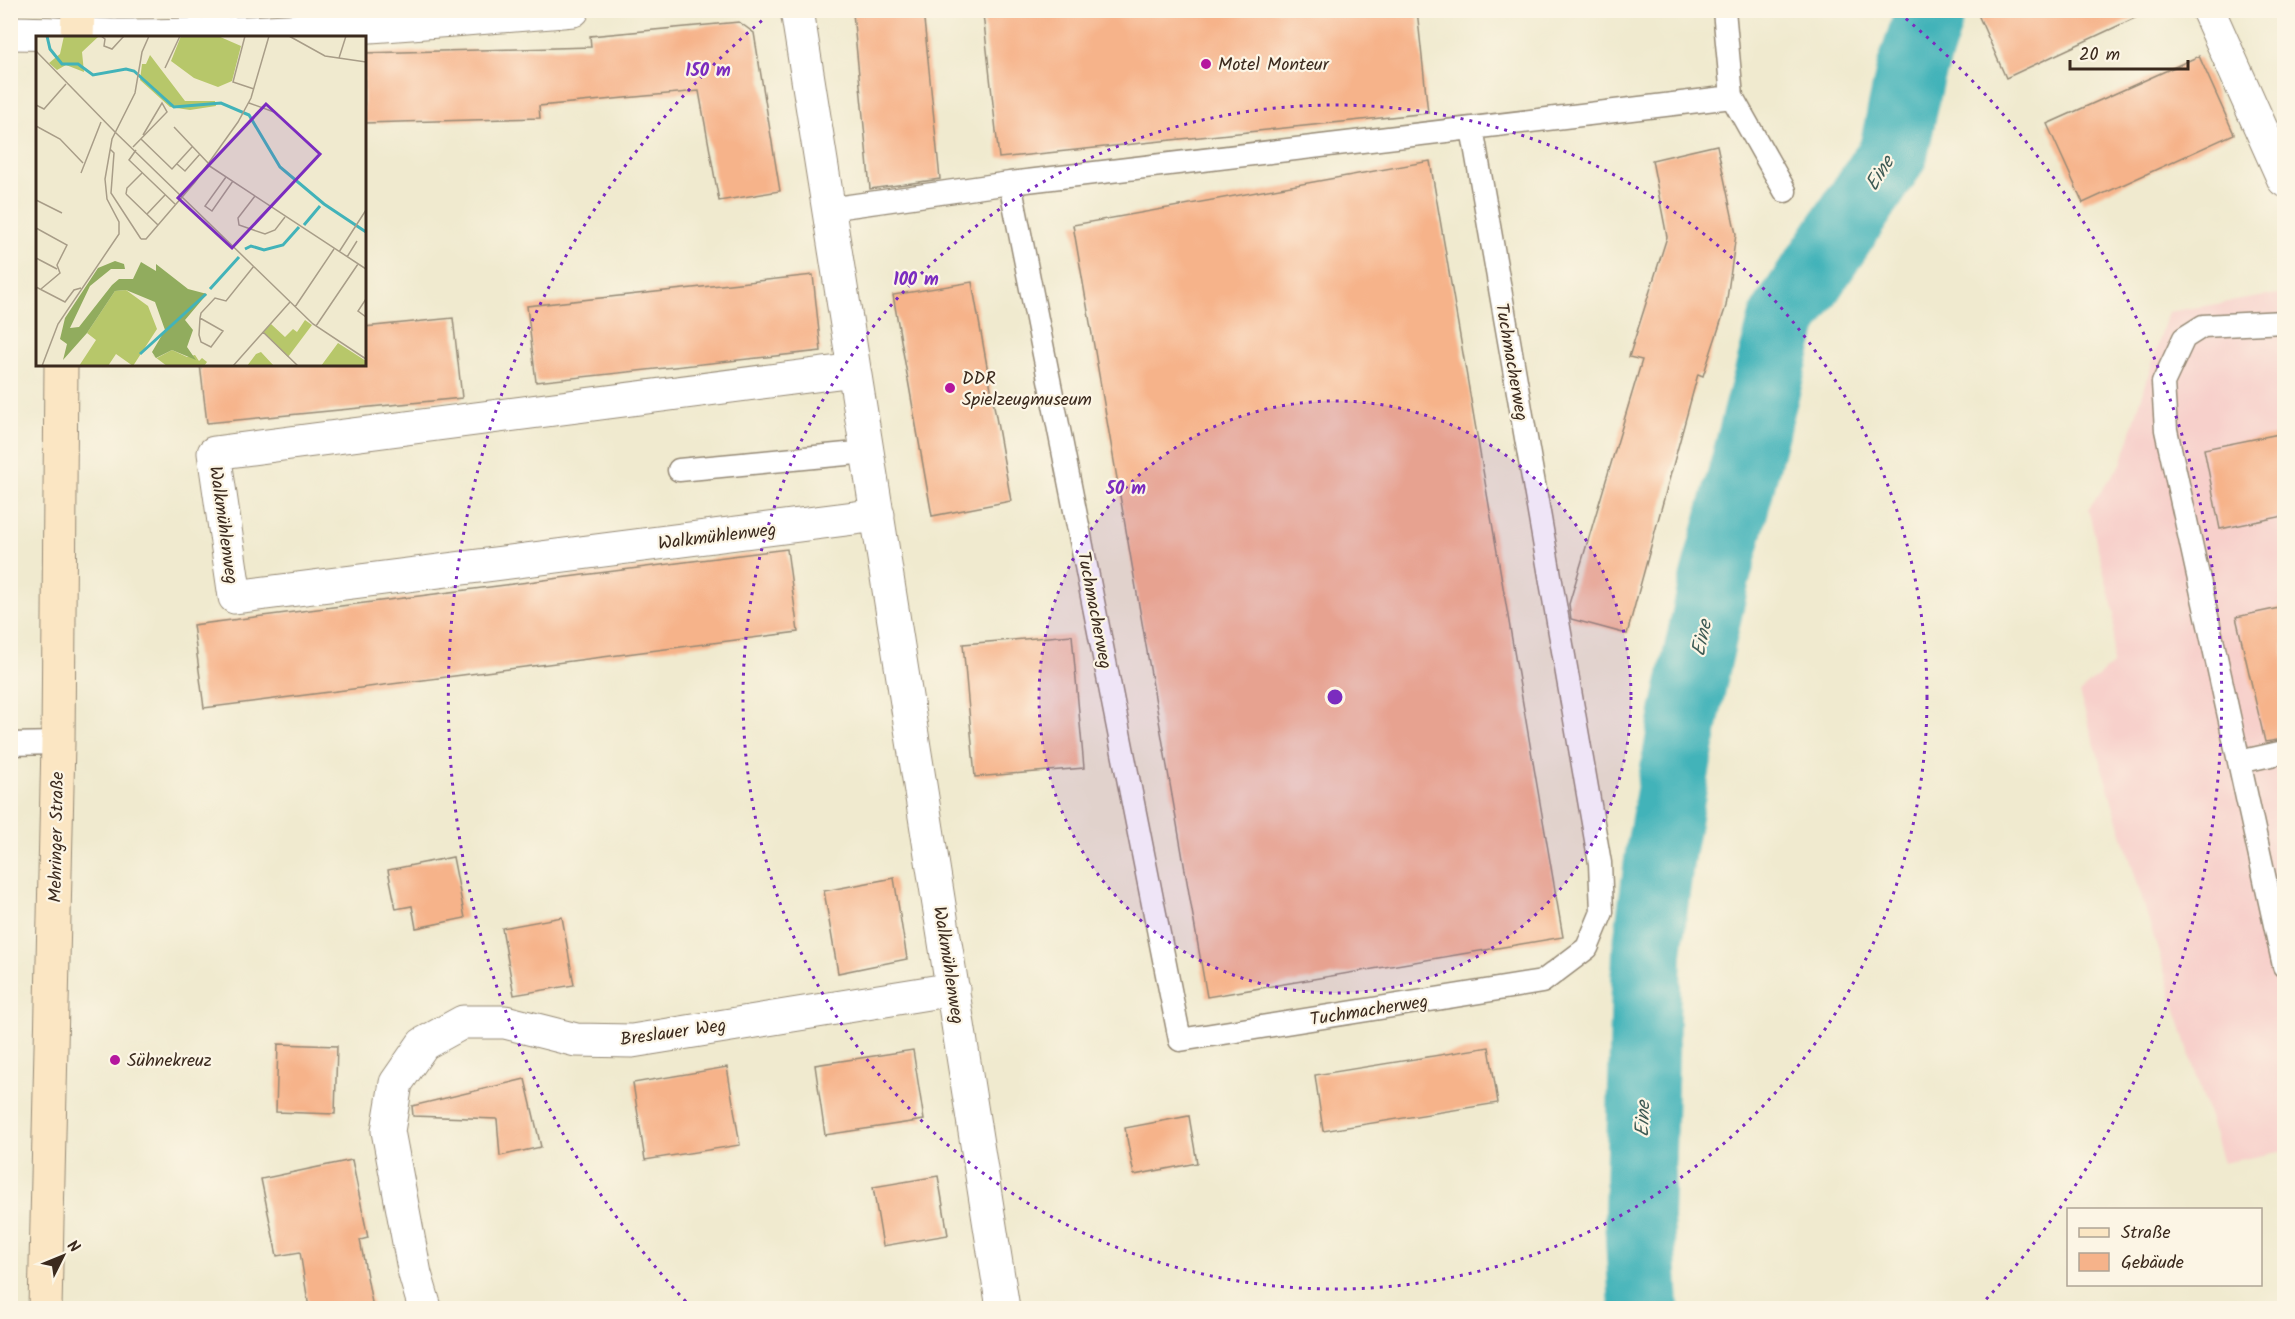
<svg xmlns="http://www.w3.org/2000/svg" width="2295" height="1319" viewBox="0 0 2295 1319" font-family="Kalam,sans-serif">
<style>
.built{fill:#f7d0cb}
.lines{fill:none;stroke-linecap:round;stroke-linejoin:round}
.river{stroke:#42b3b9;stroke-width:70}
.building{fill:#f6b38a}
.lane-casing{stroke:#968a76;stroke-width:25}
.street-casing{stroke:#968a76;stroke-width:35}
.secondary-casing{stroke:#968a76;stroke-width:35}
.lane{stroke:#fff;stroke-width:22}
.street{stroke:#fff;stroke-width:33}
.secondary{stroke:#fbe6c3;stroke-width:33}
.ring{fill:none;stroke:#7b2cbf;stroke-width:3;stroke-dasharray:3 6}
.poi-dot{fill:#b5179e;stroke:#fcf5e5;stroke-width:2}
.labels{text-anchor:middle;stroke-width:4.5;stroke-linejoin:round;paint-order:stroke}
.poi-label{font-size:18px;fill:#3b2a1e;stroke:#fcf5e5;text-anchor:start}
.street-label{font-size:18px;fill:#3b2a1e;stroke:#fcf5e5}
.water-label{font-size:20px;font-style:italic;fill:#3d5a54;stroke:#fcf5e5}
.inset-river{fill:none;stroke:#42b3b9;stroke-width:3}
.inset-road{fill:none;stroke:#a89d88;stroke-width:1.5}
.view{fill:#7b2cbf;fill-opacity:0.15;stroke:#7b2cbf;stroke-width:3}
.inset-edge{fill:none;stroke:#3b2a1e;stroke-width:3}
.centre{fill:#7b2cbf;stroke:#fcf5e5;stroke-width:3}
.ring-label{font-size:18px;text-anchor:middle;font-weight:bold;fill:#7b2cbf;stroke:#fcf5e5;stroke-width:4.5;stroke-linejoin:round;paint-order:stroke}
</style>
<rect width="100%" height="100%" fill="#fcf5e5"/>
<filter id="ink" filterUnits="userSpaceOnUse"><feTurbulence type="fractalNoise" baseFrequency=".0167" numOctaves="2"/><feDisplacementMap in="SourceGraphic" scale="12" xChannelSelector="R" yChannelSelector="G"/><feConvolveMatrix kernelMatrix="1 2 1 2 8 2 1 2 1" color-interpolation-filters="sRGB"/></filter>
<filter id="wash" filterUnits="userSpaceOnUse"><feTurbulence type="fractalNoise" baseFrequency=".008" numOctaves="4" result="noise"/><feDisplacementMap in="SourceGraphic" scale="24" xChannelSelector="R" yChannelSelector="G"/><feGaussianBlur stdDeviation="1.35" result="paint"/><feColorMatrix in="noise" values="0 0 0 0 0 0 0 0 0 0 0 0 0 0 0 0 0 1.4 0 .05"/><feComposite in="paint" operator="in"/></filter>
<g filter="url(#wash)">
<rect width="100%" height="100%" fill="#f0eacf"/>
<!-- built -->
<path class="built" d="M 2284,293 L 2284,1151 L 2223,1163 L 2079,693 L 2112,665 L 2114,613 L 2088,509 L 2121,464 L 2168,312 Z"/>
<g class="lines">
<!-- river -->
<path class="river" d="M 1644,1308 L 1639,1218 L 1647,952 L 1660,854 L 1685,714 L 1714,582 L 1784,318 L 1893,154 L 1910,75 L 1931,10"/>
</g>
<g id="blocks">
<!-- building -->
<path class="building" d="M 879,10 L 923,10 L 940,179 L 870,189 L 853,13 Z
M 1017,10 L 1417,10 L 1428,113 L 999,158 L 983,14 Z
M 1976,10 L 2152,10 L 2006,78 Z
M 739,22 L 754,33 L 780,191 L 719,201 L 699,91 L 539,106 L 540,118 L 364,123 L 364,53 L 591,47 L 590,36 Z
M 2199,56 L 2234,134 L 2083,203 L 2047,124 Z
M 1717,145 L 1736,234 L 1726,306 L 1703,376 L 1698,374 L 1627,634 L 1571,619 L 1569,604 L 1642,360 L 1629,357 L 1667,237 L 1652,160 Z
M 1430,161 L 1563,937 L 1207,997 L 1073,225 Z
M 813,275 L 821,351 L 536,382 L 527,306 Z
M 972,282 L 1011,501 L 932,516 L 893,295 Z
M 453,318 L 462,398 L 207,423 L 200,364 L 364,364 L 364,327 Z
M 2284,433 L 2284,516 L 2220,529 L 2204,449 Z
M 787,549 L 798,632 L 204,708 L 193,625 Z
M 2284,607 L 2284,739 L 2265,742 L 2236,617 Z
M 1072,635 L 1084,768 L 975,777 L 963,644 Z
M 453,857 L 465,918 L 416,928 L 412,906 L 396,909 L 388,870 Z
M 894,878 L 907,959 L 838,973 L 824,891 Z
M 562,917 L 574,985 L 514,995 L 502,928 Z
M 278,1044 L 337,1046 L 335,1114 L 276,1112 Z
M 1489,1047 L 1498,1103 L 1323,1131 L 1315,1075 Z
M 913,1050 L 924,1120 L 825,1135 L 815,1065 Z
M 727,1067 L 740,1145 L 645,1160 L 633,1083 Z
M 525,1079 L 541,1147 L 500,1156 L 497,1119 L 413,1116 L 412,1106 Z
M 1189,1116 L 1197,1163 L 1134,1175 L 1125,1128 Z
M 352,1160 L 368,1238 L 360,1240 L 373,1308 L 309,1308 L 300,1252 L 277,1256 L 261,1179 Z
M 938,1176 L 948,1235 L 883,1246 L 873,1187 Z"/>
</g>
</g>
<g filter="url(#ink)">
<use href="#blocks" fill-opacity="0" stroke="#968a76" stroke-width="1.5"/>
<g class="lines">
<defs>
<path id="lane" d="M 1732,97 L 1785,191
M 1010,183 L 1180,1040 L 1542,982 L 1587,948 L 1602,912 L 1600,863 L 1472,128
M 828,209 L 1010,183 L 1732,97 L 1724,10
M 2284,322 L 2203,326 L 2184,338 L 2163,383 L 2166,430 L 2284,966
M 679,470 L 867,452
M 10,744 L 58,743
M 2239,762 L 2284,752"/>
<path id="street" d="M 797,10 L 1003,1308
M 2208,10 L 2284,180
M 10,33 C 48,33 86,36 124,36 C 274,35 424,23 573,10
M 854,370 L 214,453 L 235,597 L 878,515
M 425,1308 L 415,1274 L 388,1131 L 396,1083 L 423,1044 L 463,1022 L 505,1022 L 576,1040 L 632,1041 L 953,989"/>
<path id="secondary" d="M 77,38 L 78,10
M 45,1308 L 58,743 L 61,364"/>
</defs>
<!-- lane casing -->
<use href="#lane" class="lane-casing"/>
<!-- street casing -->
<use href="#street" class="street-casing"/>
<!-- secondary casing -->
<use href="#secondary" class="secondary-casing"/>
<!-- lane -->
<use href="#lane" class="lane"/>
<!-- street -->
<use href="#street" class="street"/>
<!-- secondary -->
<use href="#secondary" class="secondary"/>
</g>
</g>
<!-- distance rings -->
<circle cx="1335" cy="697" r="296" fill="#7b2cbf" fill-opacity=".12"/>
<g class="ring">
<circle cx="1335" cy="697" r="296"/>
<circle cx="1335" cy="697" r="592"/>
<path d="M692 1308A887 887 0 0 1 771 13M1899 13A887 887 0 0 1 1978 1308"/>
</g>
<!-- markers -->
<g class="poi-dot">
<circle cx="1206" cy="64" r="6"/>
<circle cx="950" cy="388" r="6"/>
<circle cx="115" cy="1060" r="6"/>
</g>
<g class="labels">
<!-- poi labels -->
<g class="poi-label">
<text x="1218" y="70">Motel Monteur</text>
<text x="962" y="384">DDR<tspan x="962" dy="21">Spielzeugmuseum</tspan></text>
<text x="127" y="1066">Sühnekreuz</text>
</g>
<!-- street labels -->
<g class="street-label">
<text transform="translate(1512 362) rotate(80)" y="6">Tuchmacherweg</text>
<text transform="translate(224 525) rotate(82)" y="6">Walkmühlenweg</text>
<text transform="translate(717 536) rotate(-7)" y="6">Walkmühlenweg</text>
<text transform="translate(1095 610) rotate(79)" y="6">Tuchmacherweg</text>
<text transform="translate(56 837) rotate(-89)" y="6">Mehringer Straße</text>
<text transform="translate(949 965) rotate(81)" y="6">Walkmühlenweg</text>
<text transform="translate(1369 1010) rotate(-9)" y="6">Tuchmacherweg</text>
<text transform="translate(673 1032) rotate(-8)" y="6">Breslauer Weg</text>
</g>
<!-- water labels -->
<g class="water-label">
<text transform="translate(1879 173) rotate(-58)" y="7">Eine</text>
<text transform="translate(1701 638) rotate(-78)" y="7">Eine</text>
<text transform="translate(1642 1119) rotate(-88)" y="7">Eine</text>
</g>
</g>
<!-- overview -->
<g transform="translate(36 36)">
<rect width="330" height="330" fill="#f0eacf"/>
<path d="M 28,0 L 62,1 L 46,16 L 48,36 L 30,29 L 21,34 L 13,27 L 24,18 ZM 145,0 L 182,0 L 205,10 L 196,45 L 182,51 L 158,42 L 135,25 ZM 114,19 L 149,65 L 179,65 L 180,70 L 154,74 L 134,71 L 104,44 L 106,28 L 110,28 ZM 90,254 L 112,270 L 121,293 L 97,330 L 80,318 L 72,330 L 43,330 L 60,304 L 51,297 L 79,255 ZM 269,284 L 276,289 L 252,321 L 227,296 L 235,288 L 249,301 L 257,293 L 261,296 ZM 302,307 L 330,325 L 330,330 L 285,330 ZM 136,314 L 151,321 L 159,319 L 163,325 L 166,322 L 171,326 L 168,330 L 131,330 L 115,318 L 121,322 ZM 225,316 L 238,330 L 211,330 L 220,318 Z" fill="#b7c76a"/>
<path d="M 79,225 L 88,228 L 89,233 L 75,233 L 54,250 L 34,292 L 43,291 L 76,249 L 83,243 L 97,243 L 105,226 L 120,235 L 120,228 L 152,253 L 171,258 L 149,284 L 157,294 L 151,311 L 160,324 L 136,314 L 120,322 L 116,316 L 129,294 L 119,266 L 90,254 L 79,255 L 51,297 L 27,324 L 31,308 L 24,303 L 29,282 L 62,232 Z" fill="#91ac5e"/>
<path class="inset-river" d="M 11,0 L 14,13 L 26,28 L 42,28 L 57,39 L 90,33 L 98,35 L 138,71 L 185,67 L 213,79 L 244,131 L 288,168 L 330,196M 268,189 L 284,170M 209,213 L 215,210 L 228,214 L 247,209 L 263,191M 174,253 L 203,221M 104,318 L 170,258"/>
<path class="inset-road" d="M 65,0 L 69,3 L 68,10 L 76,13 L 88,0M 209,0 L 197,46 L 218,53M 253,0 L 289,20 L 330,26M 0,15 L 79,96M 303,22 L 310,0M 129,32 L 144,0M 213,67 L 238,76M 0,69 L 8,73 L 30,48M 0,90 L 24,103 L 47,127M 138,91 L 173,128M 79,96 L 277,288 L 330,323M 105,103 L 136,133 L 156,111M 97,111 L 131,76 L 126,67 L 107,99M 74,113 L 78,117 L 75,157 L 105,203M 100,114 L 93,124 L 139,168M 141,128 L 149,135 L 164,118M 172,129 L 330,233M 45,137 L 65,86M 190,141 L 169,170 L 176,175 L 197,145M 90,158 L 122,189M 90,158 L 91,152 L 106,137M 219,160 L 202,182 L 203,189 L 229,198 L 239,194 L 249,181M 0,164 L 26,177M 111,178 L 129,159M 0,192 L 31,209 L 21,229 L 24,237 L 5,253M 105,203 L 110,203 L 159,146 L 202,86 L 215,62 L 233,0M 303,216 L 330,174M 311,221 L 321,205M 0,222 L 21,233M 0,251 L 29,266 L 38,254 L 45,252M 330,263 L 322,275 L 330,281M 259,271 L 298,213M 164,282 L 187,295 L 175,311 L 165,306 L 163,299 L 164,282 L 165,277 L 179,262 L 190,265 L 218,230M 280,290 L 322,228M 227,296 L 262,330M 6,330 L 22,288 L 83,198 L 83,186 L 71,163 L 69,143 L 76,103 L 99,57 L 106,16 L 113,0M 197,330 L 254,266"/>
<path class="view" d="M 230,68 L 284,118 L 196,212 L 142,162 Z"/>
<rect width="330" height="330" class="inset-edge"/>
</g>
<circle cx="1335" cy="697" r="9" class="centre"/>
<g class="ring-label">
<text x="708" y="76">150 m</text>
<text x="916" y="285">100 m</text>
<text x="1126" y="494">50 m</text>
</g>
<!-- margin -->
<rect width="2295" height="1319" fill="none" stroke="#fcf5e5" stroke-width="36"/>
<!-- legend -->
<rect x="2067" y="1208" width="195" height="78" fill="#fcf5e5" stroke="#afa495" stroke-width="1.5"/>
<rect x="2079" y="1228" width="30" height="9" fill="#fbe6c3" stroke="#afa495" stroke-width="1.5"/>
<text x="2121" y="1238" font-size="18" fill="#3b2a1e">Straße</text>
<rect x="2079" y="1253" width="30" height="18" fill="#f6b38a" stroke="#afa495" stroke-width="1.5"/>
<text x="2121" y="1268" font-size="18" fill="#3b2a1e">Gebäude</text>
<!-- north arrow -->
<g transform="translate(63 1256) rotate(47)" stroke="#fcf5e5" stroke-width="4.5" paint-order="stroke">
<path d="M0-4.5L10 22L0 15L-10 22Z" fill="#3b2a1e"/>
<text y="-9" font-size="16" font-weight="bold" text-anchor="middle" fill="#3b2a1e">N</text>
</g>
<!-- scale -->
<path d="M2070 60v9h118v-9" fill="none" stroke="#3b2a1e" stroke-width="3"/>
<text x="2079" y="60" font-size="18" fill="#3b2a1e" stroke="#fcf5e5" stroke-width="4.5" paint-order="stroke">20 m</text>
</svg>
